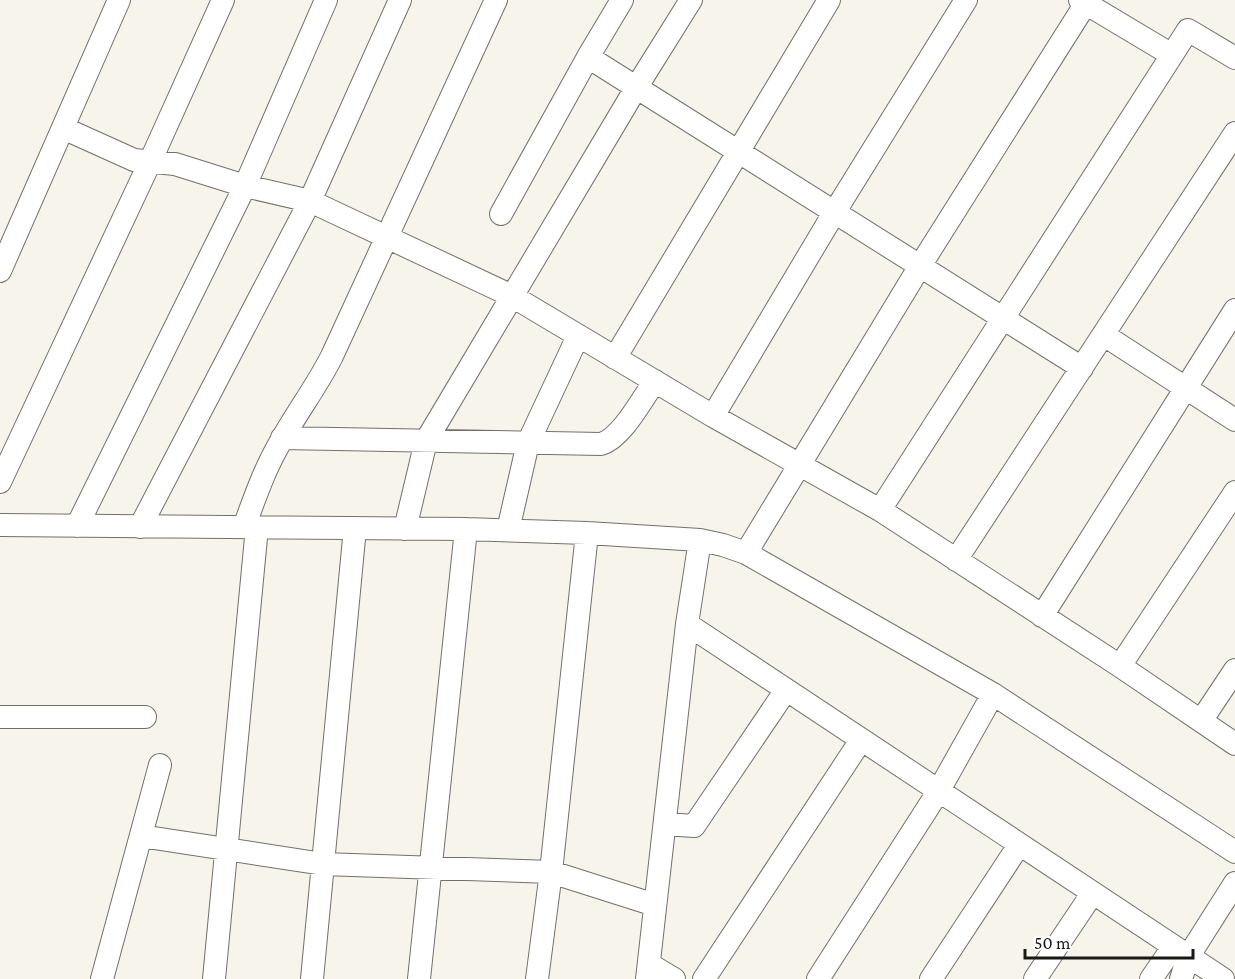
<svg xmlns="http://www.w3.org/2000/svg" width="1235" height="979" viewBox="0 0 1235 979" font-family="'Crimson Pro',serif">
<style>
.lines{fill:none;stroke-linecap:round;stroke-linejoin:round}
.minor-casing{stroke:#737069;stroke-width:24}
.minor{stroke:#fff;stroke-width:22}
</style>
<rect width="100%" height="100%" fill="#f7f4eb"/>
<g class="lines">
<defs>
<path id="minor" d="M 1080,0 L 1172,55
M 588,57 L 1082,368
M 63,128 L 134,160 L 175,164 L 245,186 L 310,201 L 512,296 L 713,416 L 880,510 L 1120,666 L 1235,744
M 501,214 L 588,57 L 622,0
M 0,271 L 119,0
M 1104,335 L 1235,420
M 615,358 L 829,0
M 713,416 L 834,213 L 966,0
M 282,438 L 601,444 C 622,438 642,399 655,381
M 0,482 L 150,162 L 223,0
M 880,510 L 1188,30 L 1235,58
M 0,525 L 466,529 L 587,533 L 700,540 L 723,545 L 746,553 L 993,694 L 1235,852
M 77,526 L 245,186 L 326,0
M 140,527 L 310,201 L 400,0
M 244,527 C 255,497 265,468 281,441 C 297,412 317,386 332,356 L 496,0
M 405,529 L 426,441 L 636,88 L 691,0
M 508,530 L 528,443 L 578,336
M 746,553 L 920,266 L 1088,0
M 956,560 L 1235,133
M 1042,616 L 1235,310
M 687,624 L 1223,979
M 1120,666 L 1235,492
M 0,717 L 145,717
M 1201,721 L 1235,670
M 665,824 L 694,826 L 786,690
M 141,836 L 323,864 L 551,872 L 655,905
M 649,964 L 674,979
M 102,979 L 160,765
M 214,979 L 257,527
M 312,979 L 355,528
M 419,979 L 466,529
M 537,979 L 551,872 L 587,533
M 647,979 L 687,624 L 700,540
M 704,979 L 861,740
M 818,979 L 938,792 L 993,694
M 931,979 L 1019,845
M 1035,979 L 1092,894
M 1151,979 L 1173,947
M 1181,979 L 1188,957 L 1235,883"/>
</defs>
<!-- minor casing -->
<use href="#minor" class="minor-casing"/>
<!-- minor -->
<use href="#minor" class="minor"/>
</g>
<!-- scale -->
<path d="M1025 949v9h168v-9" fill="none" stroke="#191815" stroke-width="3"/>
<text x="1034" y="949" font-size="18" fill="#191815" stroke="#ffffff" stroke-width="4.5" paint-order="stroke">50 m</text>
</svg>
